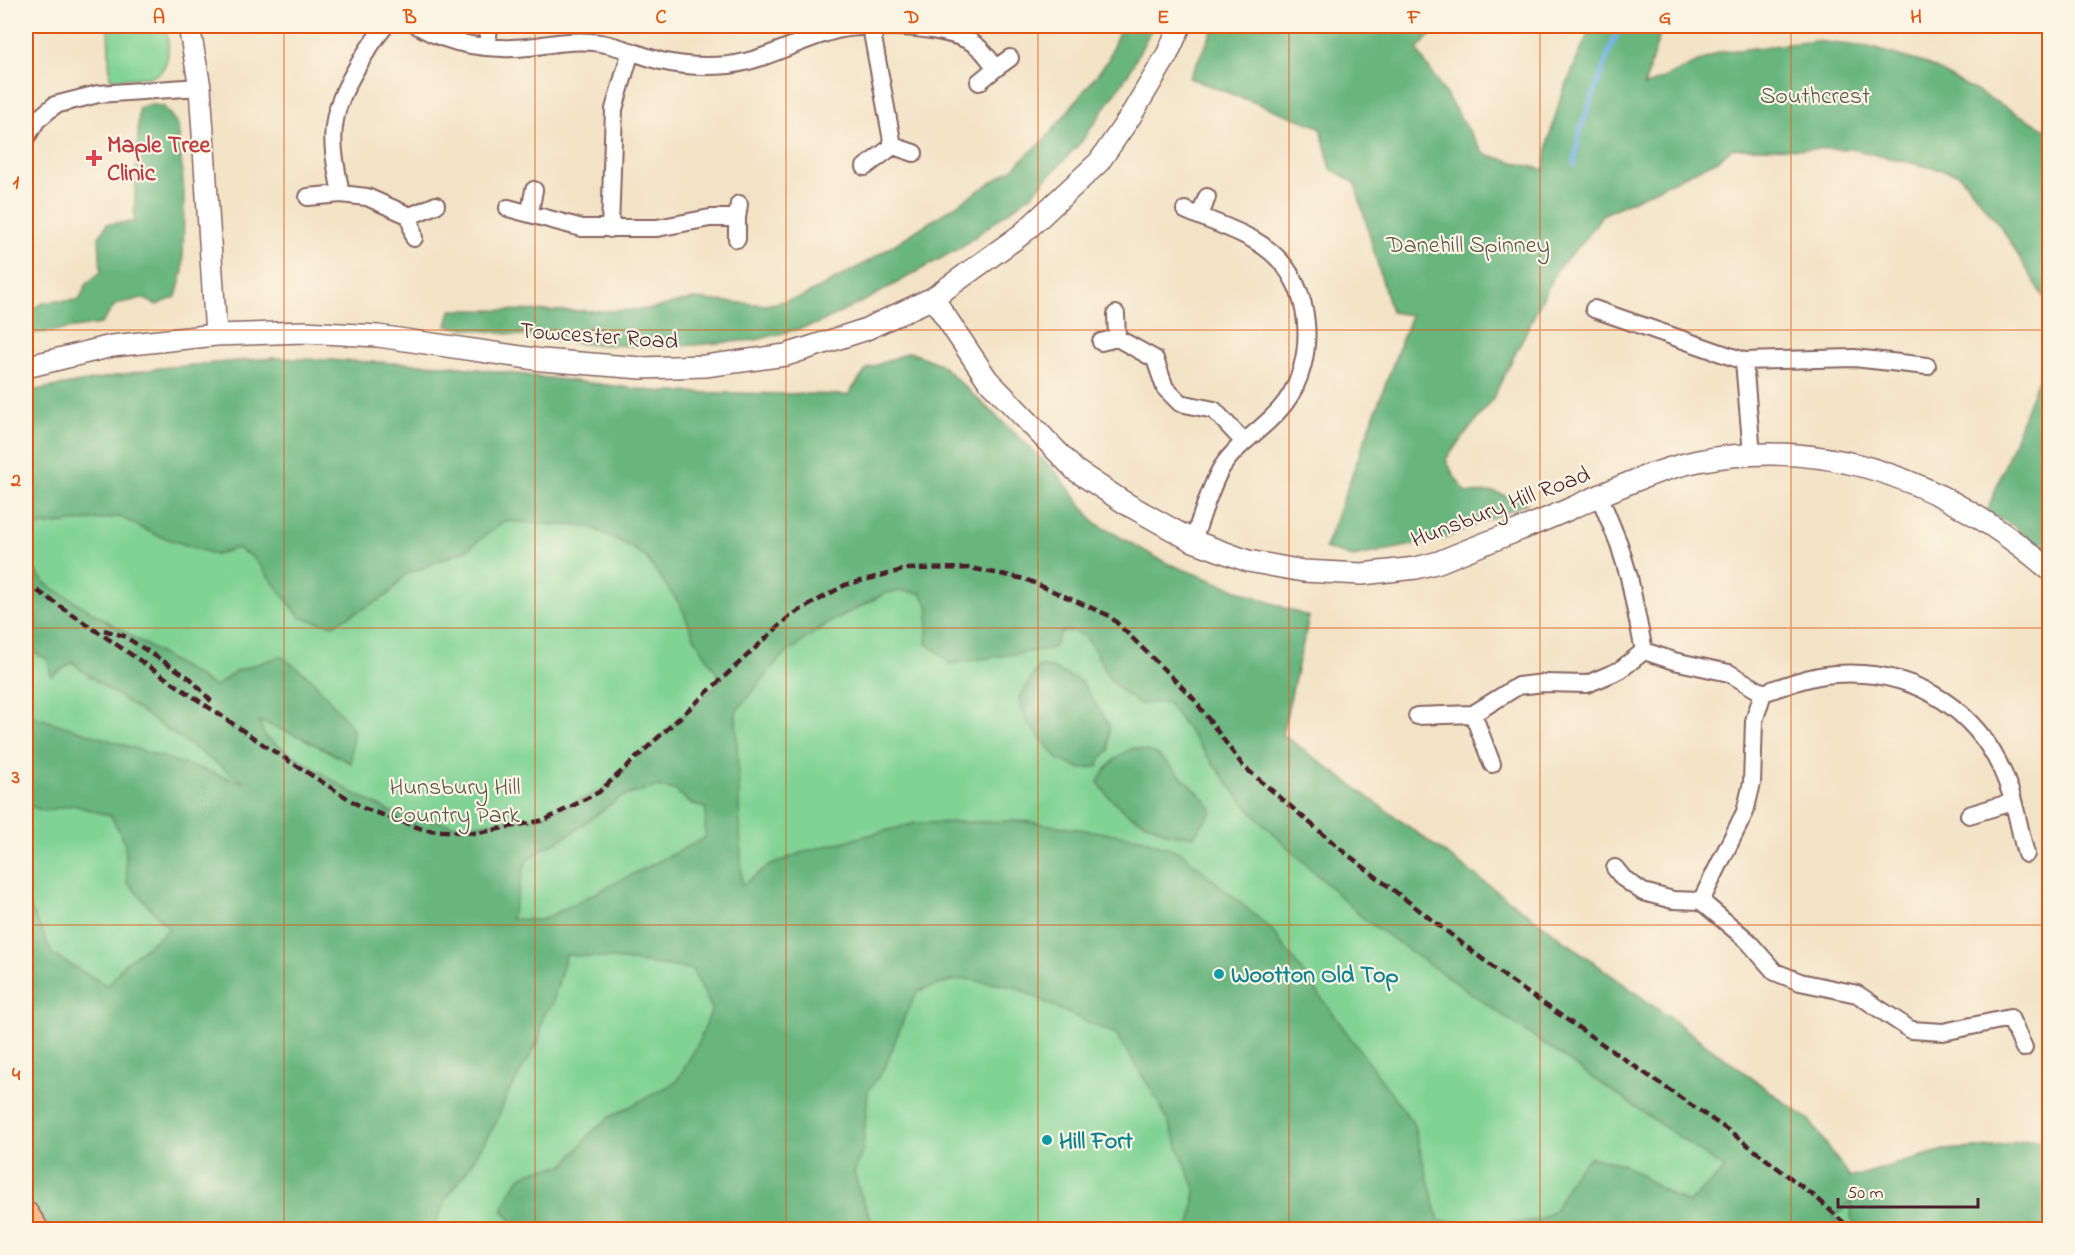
<svg xmlns="http://www.w3.org/2000/svg" width="2075" height="1255" viewBox="0 0 2075 1255" font-family="'Indie Flower',sans-serif">
<style>
.green{fill:#81d395;stroke:#667960;stroke-width:1.5}
.forest{fill:#68b57e;stroke:#596a54;stroke-width:1.5;fill-rule:evenodd}
.lines{fill:none;stroke-linecap:round;stroke-linejoin:round}
.stream{stroke:#73afe5;stroke-width:5}
.minor-casing{stroke:#856461;stroke-width:20}
.tertiary-casing{stroke:#856461;stroke-width:24}
.trunk-casing{stroke:#856461;stroke-width:30}
.minor{stroke:#fff;stroke-width:16}
.tertiary{stroke:#fff;stroke-width:21}
.trunk{stroke:#fbbb8c;stroke-width:27}
.rail{stroke:#4a1f2b;stroke-width:4.5;stroke-dasharray:9 4.5;stroke-linecap:butt}
.grid{fill:none;stroke:#e0560e;stroke-width:1.5;stroke-opacity:0.55}
.health-dot{fill:#e0444e;stroke:#fcf5e5;stroke-width:2}
.culture-dot{fill:#0f9aa8;stroke:#fcf5e5;stroke-width:2}
.labels{text-anchor:middle;stroke-width:4.5;stroke-linejoin:round;paint-order:stroke}
.park-label{font-size:24px;fill:#5a554b;stroke:#fcf5e5}
.health-label{font-size:24px;font-weight:bold;fill:#be3a42;stroke:#fcf5e5;text-anchor:start}
.street-label{font-size:24px;fill:#4a1f2b;stroke:#fcf5e5}
.culture-label{font-size:24px;font-weight:bold;fill:#0d838f;stroke:#fcf5e5;text-anchor:start}
.neatline{fill:none;stroke:#e0560e;stroke-width:2}
.grid-label{font-size:20px;text-anchor:middle;font-weight:bold;fill:#e0560e}
</style>
<rect width="100%" height="100%" fill="#fcf5e5"/>
<filter id="ink" filterUnits="userSpaceOnUse"><feTurbulence type="fractalNoise" baseFrequency=".0167" numOctaves="2"/><feDisplacementMap in="SourceGraphic" scale="12" xChannelSelector="R" yChannelSelector="G"/><feConvolveMatrix kernelMatrix="1 2 1 2 8 2 1 2 1" color-interpolation-filters="sRGB"/></filter>
<filter id="wash" filterUnits="userSpaceOnUse"><feTurbulence type="fractalNoise" baseFrequency=".008" numOctaves="4" result="noise"/><feDisplacementMap in="SourceGraphic" scale="24" xChannelSelector="R" yChannelSelector="G"/><feGaussianBlur stdDeviation="1.35" result="paint"/><feColorMatrix in="noise" values="0 0 0 0 0 0 0 0 0 0 0 0 0 0 0 0 0 1.4 0 .05"/><feComposite in="paint" operator="in"/></filter>
<g filter="url(#wash)">
<rect width="100%" height="100%" fill="#f3e3c6"/>
<!-- green -->
<path class="green" d="M 108,26 L 165,26 C 169,41 173,69 153,76 C 141,79 123,78 110,79 Z
M 909,352 L 940,364 L 1056,472 L 1095,523 L 1166,563 L 1309,617 L 1282,734 L 1809,1120 L 1850,1178 L 1944,1150 L 1996,1147 L 2027,1140 L 2050,1140 L 2049,1230 L 49,1230 L 26,1195 L 26,392 L 160,368 L 274,358 L 443,365 L 662,392 L 848,395 L 867,369 Z"/>
<!-- forest -->
<path class="forest" d="M 1121,26 L 1153,26 L 1127,76 L 1082,141 L 1031,195 L 961,247 L 870,298 L 817,324 L 756,340 L 667,347 L 584,344 L 447,326 L 451,310 L 605,311 L 650,309 L 693,299 L 766,305 L 802,297 L 864,264 L 1011,170 L 1048,136 L 1107,62 Z
M 1215,26 L 1438,26 L 1417,50 L 1484,154 L 1544,170 L 1549,139 L 1560,100 L 1591,26 L 1662,26 L 1644,87 L 1720,52 L 1815,41 L 1869,47 L 1927,64 L 2049,131 L 2049,306 L 2001,227 L 1959,174 L 1851,149 L 1732,148 L 1720,159 L 1602,215 L 1585,240 L 1558,268 L 1492,400 L 1446,459 L 1454,476 L 1467,493 L 1495,492 L 1527,503 L 1443,539 L 1353,557 L 1325,548 L 1411,315 L 1391,312 L 1355,183 L 1331,169 L 1320,127 L 1189,78 Z
M 150,104 L 164,107 L 178,125 L 184,193 L 183,271 L 176,297 L 157,305 L 142,298 L 115,305 L 101,324 L 26,335 L 26,313 L 45,302 L 79,300 L 87,283 L 101,272 L 99,237 L 107,224 L 134,222 L 139,108 Z
M 2049,350 L 2049,556 L 2017,528 L 1987,512 Z
M 909,352 L 940,364 L 1056,472 L 1095,523 L 1166,563 L 1309,617 L 1282,734 L 1809,1120 L 1850,1178 L 1944,1150 L 1996,1147 L 2027,1140 L 2049,1140 L 2049,1229 C 2039,1229 2021,1226 2013,1230 L 1857,1229 L 1851,1218 L 1852,1202 L 1833,1217 L 1841,1230 L 1188,1229 L 1192,1218 L 1195,1189 L 1167,1119 L 1151,1089 L 1116,1034 L 1080,1019 L 1015,987 L 966,979 L 951,981 L 918,991 L 906,1013 L 885,1067 L 868,1091 L 863,1149 L 854,1173 L 862,1198 L 875,1229 L 519,1229 L 502,1210 C 520,1170 523,1172 565,1165 L 592,1132 L 608,1118 L 676,1082 L 698,1044 L 712,1009 L 692,969 L 607,958 L 566,955 L 552,1005 L 543,1015 L 539,1041 L 507,1095 L 496,1123 L 466,1172 L 446,1199 L 433,1229 L 49,1229 L 26,1195 L 26,899 L 53,955 L 108,986 L 124,964 L 169,929 L 127,882 L 125,842 L 111,816 L 73,805 L 43,811 L 26,804 L 26,714 L 245,783 L 82,671 L 73,662 L 51,676 L 48,660 L 32,651 L 26,658 L 26,392 L 160,368 L 274,358 L 443,365 L 662,392 L 848,395 L 867,369 ZM 120,517 L 156,535 L 216,555 L 236,548 L 253,557 L 301,618 L 333,625 L 387,596 L 405,575 L 468,549 L 504,521 L 590,527 L 620,541 L 645,556 L 681,606 L 694,637 L 722,681 L 599,792 L 539,817 L 458,826 L 391,812 L 351,792 L 265,737 L 259,721 L 301,737 L 351,763 L 353,729 L 313,680 L 281,656 L 236,671 L 215,687 L 46,584 L 26,560 L 37,526 ZM 902,591 L 921,593 L 929,608 L 926,644 L 939,652 L 949,664 L 1053,648 L 1061,632 L 1074,631 L 1086,637 L 1096,652 L 1108,676 L 1119,689 L 1139,704 L 1167,702 L 1236,794 L 1260,821 L 1365,920 L 1725,1169 L 1688,1203 L 1671,1195 L 1623,1164 L 1590,1157 L 1572,1176 L 1554,1211 L 1539,1220 L 1499,1225 L 1439,1221 L 1413,1123 L 1271,929 L 1182,853 L 1140,838 L 1023,821 L 916,823 L 806,851 L 769,866 L 742,885 L 736,712 L 779,659 L 823,626 L 886,593 ZM 656,787 L 675,790 L 690,803 L 706,808 L 705,838 L 542,920 L 511,919 L 526,861 L 543,849 L 570,834 L 621,797 Z
M 1039,666 L 1052,668 L 1082,682 L 1109,725 L 1109,751 L 1100,759 L 1098,766 L 1081,769 L 1059,760 L 1026,721 L 1019,698 Z
M 1134,748 L 1157,754 L 1199,793 L 1213,810 L 1194,836 L 1169,834 L 1128,814 L 1108,796 L 1098,782 C 1106,767 1117,754 1134,748 Z"/>
<g class="lines">
<!-- stream -->
<path class="stream" d="M 1574,164 L 1580,130 L 1619,26"/>
</g>
</g>
<g filter="url(#ink)">
<g class="lines">
<defs>
<path id="minor" d="M 418,26 C 451,45 491,51 528,47 C 553,44 575,39 600,43 C 621,46 641,56 661,61 C 682,66 707,67 729,65 C 767,60 800,39 837,30 C 868,23 954,25 978,47 C 985,52 990,61 996,68 L 979,82
M 487,47 L 489,26
M 996,68 L 1010,58
M 26,138 L 37,120 L 55,105 L 98,94 L 200,87
M 893,146 L 914,153
M 865,167 L 893,146 L 871,27
M 341,194 C 337,171 330,144 335,120 C 339,92 368,47 385,26
M 308,197 L 341,194 L 367,197 L 410,216 L 436,205
M 508,208 L 582,228 L 657,228 L 710,218 L 737,218 L 739,204
M 1185,210 C 1211,222 1249,233 1271,252 C 1314,287 1317,360 1285,403 C 1266,429 1235,443 1219,472 C 1208,494 1201,518 1193,541
M 530,212 L 534,190
M 410,216 L 414,238
M 1200,216 L 1207,197
M 610,229 L 614,109 L 631,51
M 737,239 L 737,218
M 1594,309 L 1744,361 L 1854,358 L 1927,366
M 1116,314 L 1117,338
M 1101,342 L 1117,338 L 1155,359 L 1165,388 L 1180,403 L 1214,410 L 1243,441
M 1744,361 L 1752,454
M 1599,495 L 1619,544 L 1629,577 L 1644,651
M 1644,651 L 1674,661 L 1729,673 L 1763,693 L 1754,721 L 1752,783 L 1745,812 L 1701,901
M 1763,693 C 1786,685 1810,676 1834,674 C 1917,668 1984,712 2010,791 C 2017,811 2020,833 2026,854
M 1473,714 L 1492,764
M 1417,716 L 1473,714 L 1518,686 L 1544,683 L 1587,684 L 1620,670 L 1644,651
M 1969,815 L 2012,802
M 1615,868 L 1623,878 L 1643,892 L 1673,900 L 1701,901 L 1747,940 L 1775,972 L 1800,982 L 1857,994 L 1911,1030 L 1943,1032 L 2010,1018 L 2024,1048"/>
<path id="tertiary" d="M 189,26 L 200,87 L 216,335
M 933,298 L 987,379 L 1075,470 L 1125,503 L 1193,541 L 1248,561 L 1303,571 L 1362,574 L 1416,568 L 1439,562 C 1484,543 1530,527 1574,507 C 1614,489 1655,470 1698,461 C 1832,435 1948,483 2050,570
M 26,367 L 112,346 L 216,335 L 304,332 L 378,336 L 542,360 L 641,368 L 705,366 L 786,355 L 864,330 L 933,298 L 1022,234 L 1099,162 L 1130,117 L 1167,55 L 1180,26"/>
<path id="trunk" d="M 26,1216 L 35,1230"/>
</defs>
<!-- minor casing -->
<use href="#minor" class="minor-casing"/>
<!-- tertiary casing -->
<use href="#tertiary" class="tertiary-casing"/>
<!-- trunk casing -->
<use href="#trunk" class="trunk-casing"/>
<!-- minor -->
<use href="#minor" class="minor"/>
<!-- tertiary -->
<use href="#tertiary" class="tertiary"/>
<!-- trunk -->
<use href="#trunk" class="trunk"/>
<!-- rail -->
<path class="rail" d="M 26,583 L 267,747 L 363,808 L 425,830 L 478,833 L 545,820 L 599,792 L 790,616 L 845,585 L 907,569 L 970,568 L 1025,579 L 1110,616 L 1193,698 L 1243,766 L 1343,851 L 1512,982 L 1732,1133 L 1818,1199 L 1844,1223 L 1847,1230
M 104,630 L 124,636 L 191,679 L 212,702"/>
</g>
</g>
<!-- grid -->
<path class="grid" d="M 284,26 L 284,1230M 535,26 L 535,1230M 786,26 L 786,1230M 1038,26 L 1038,1230M 1289,26 L 1289,1230M 1540,26 L 1540,1230M 1791,26 L 1791,1230M 26,330 L 2050,330M 26,628 L 2050,628M 26,925 L 2050,925"/>
<!-- markers -->
<path class="health-dot" d="M91 149h6v6h6v6h-6v6h-6v-6h-6v-6h6z"/>
<g class="culture-dot">
<circle cx="1219" cy="974" r="6"/>
<circle cx="1047" cy="1140" r="6"/>
</g>
<g class="labels">
<!-- park labels -->
<g class="park-label">
<text x="1815" y="103">Southcrest</text>
<text x="1468" y="252">Danehill Spinney</text>
<text x="455" y="794">Hunsbury Hill<tspan x="455" dy="28">Country Park</tspan></text>
</g>
<!-- health labels -->
<g class="health-label">
<text x="107" y="152">Maple Tree<tspan x="107" dy="28">Clinic</tspan></text>
</g>
<!-- street labels -->
<g class="street-label">
<text transform="translate(599 335) rotate(4)" y="8">Towcester Road</text>
<text transform="translate(1500 506) rotate(-21)" y="8">Hunsbury Hill Road</text>
</g>
<!-- culture labels -->
<g class="culture-label">
<text x="1231" y="982">Wootton Old Top</text>
<text x="1059" y="1148">Hill Fort</text>
</g>
</g>
<!-- margin -->
<rect width="2075" height="1255" fill="none" stroke="#fcf5e5" stroke-width="66"/>
<!-- scale -->
<path d="M1838 1198v9h140v-9" fill="none" stroke="#4a1f2b" stroke-width="3"/>
<text x="1847" y="1198" font-size="18" fill="#4a1f2b" stroke="#fcf5e5" stroke-width="4.5" paint-order="stroke">50 m</text>
<rect x="33" y="33" width="2009" height="1189" class="neatline"/>
<g class="grid-label">
<text x="159" y="23">A</text>
<text x="410" y="23">B</text>
<text x="661" y="23">C</text>
<text x="912" y="23">D</text>
<text x="1163" y="23">E</text>
<text x="1414" y="23">F</text>
<text x="1665" y="23">G</text>
<text x="1916" y="23">H</text>
<text x="16" y="188">1</text>
<text x="16" y="486">2</text>
<text x="16" y="783">3</text>
<text x="16" y="1080">4</text>
</g>
</svg>
